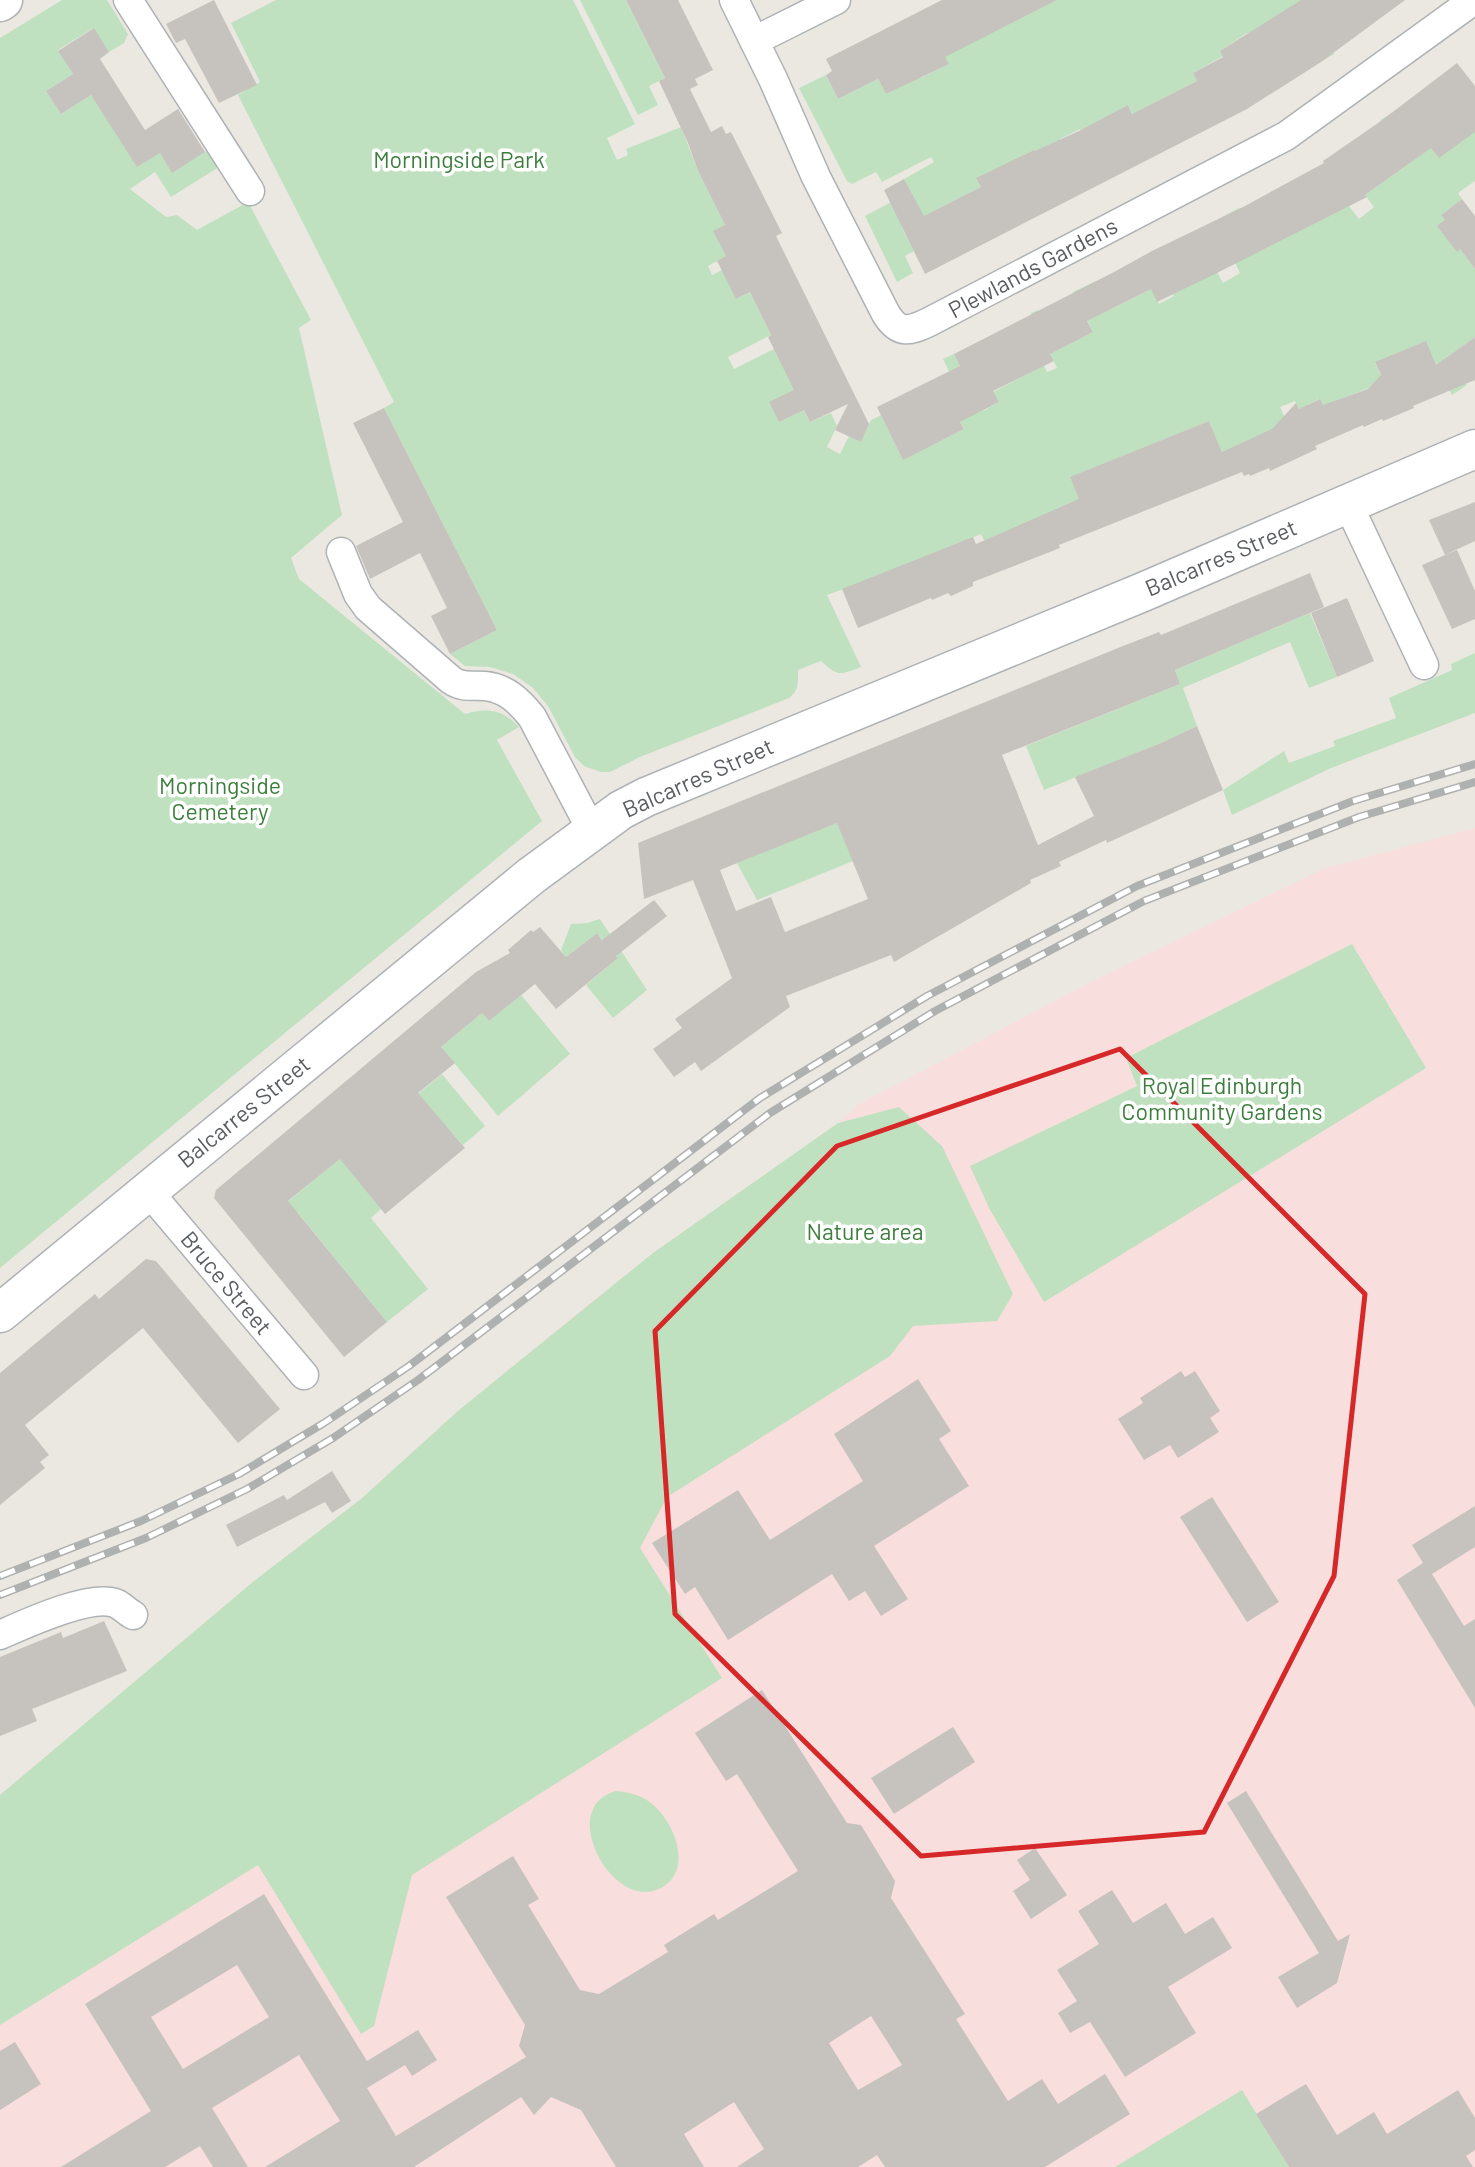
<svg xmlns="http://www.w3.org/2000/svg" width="1475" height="2167" viewBox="0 0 1475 2167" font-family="Barlow,sans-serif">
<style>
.medical{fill:#f8dedd}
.green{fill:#c0e1bf}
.building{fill:#c6c3be;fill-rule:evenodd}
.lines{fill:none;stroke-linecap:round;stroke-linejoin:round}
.street-casing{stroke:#aeb2b5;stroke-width:31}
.secondary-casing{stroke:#aeb1b5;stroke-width:41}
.street{stroke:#fff;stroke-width:28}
.secondary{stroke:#fff;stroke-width:38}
.rail-casing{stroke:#afb0b0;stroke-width:8}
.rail{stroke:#fff;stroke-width:5;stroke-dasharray:16;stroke-linecap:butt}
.marked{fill:none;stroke:#d62828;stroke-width:5;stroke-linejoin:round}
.labels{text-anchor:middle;stroke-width:7;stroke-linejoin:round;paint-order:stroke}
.park-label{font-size:23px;fill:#3b7e3b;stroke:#fff}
.street-label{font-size:23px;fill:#595d60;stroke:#fff}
</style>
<rect width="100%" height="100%" fill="#ebe8e1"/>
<!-- medical -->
<path class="medical" d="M 1475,828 L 1475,2167 L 0,2167 L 0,1795 L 254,1581 L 361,1499 L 459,1410 L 591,1302 L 653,1253 L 838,1123 L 858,1105 L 1091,982 L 1323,869 Z"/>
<!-- green -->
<path class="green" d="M 62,0 L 107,0 L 128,34 L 124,43 L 109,52 L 93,28 L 58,50 L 73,74 L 46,91 L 61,114 L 91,95 L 160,153 L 172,172 L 208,150 L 219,167 L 171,197 L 155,172 L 130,189 L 166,217 L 177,215 L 197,230 L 248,202 L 311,320 L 299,328 L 342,515 L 291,558 L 299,579 L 465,714 C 487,707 504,710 519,727 L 497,740 L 542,821 L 0,1268 L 0,38 Z
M 276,0 L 573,0 L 635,124 L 607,138 L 617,160 L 628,155 L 626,149 L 681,127 L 698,171 L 725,225 L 727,256 L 708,266 L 712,275 L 765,249 L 736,299 L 750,292 L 771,335 L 728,357 L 734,369 L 820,326 L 794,390 L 779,422 L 804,410 L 810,422 L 831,413 L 837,426 L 827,447 L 840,454 L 849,436 L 861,441 L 871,420 L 881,415 L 903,459 L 964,429 L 957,415 L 956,386 L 943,359 L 954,354 L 983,411 L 999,402 L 993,392 L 1041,367 L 1035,355 L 1038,353 L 1047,372 L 1057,368 L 1031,313 L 1038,310 L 1052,338 L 1079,339 L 1093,332 L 1073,292 L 1096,281 L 1111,309 L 1147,291 L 1132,263 L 1138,260 L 1159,304 L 1174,296 L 1173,294 L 1217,272 L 1223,283 L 1240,273 L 1215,221 L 1239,208 L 1261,251 L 1353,203 L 1349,206 L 1359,219 L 1374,207 L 1365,195 L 1410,163 L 1380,120 L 1392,113 L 1404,130 L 1475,111 L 1475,181 L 1458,193 L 1462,199 L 1441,215 L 1445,220 L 1457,251 L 1460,249 L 1475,269 L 1475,337 L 1447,357 L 1467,385 L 1452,395 L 1434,361 L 1375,363 L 1384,382 L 1323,406 L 1319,399 L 1307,405 L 1310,412 L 1302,415 L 1295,401 L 1280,407 L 1287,422 L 1232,476 L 1209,421 L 1071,477 L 1091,529 L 998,569 L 981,534 L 906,566 L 827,595 L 861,667 C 840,675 838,677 821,661 L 798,670 C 798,682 799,691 789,698 L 640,757 L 610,772 L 601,772 L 584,766 L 575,757 L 548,706 L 533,688 L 513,674 L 490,667 L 465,666 L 450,654 L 497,630 L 384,408 L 394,402 L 238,95 L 260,82 L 231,23 Z
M 580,0 L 626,0 L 665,78 L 649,86 L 658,105 L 638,115 Z
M 1057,0 L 1317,0 L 1334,54 L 1322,61 L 1256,46 L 1247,33 L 1220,51 L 1223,56 L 1193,73 L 1197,81 L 1142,109 L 1134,117 L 1128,105 L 1085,138 L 1080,129 L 1060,139 L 1077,172 L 1039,158 L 1034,150 L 1020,157 L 997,179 L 992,170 L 977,179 L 981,187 L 985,185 L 902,228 L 914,251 L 905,256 L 913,273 L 897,282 L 865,216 L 910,192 L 904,179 L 934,162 L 931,157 L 882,182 L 876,172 L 852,184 L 847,181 L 799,88 L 826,75 L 838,99 L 878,79 L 886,94 L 906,84 L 913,61 L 921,78 L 948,64 L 940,47 Z
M 1310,613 L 1337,677 L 1309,688 L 1290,642 L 1183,688 L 1197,726 L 1161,743 L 1044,790 L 1026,746 L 1180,684 L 1175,670 Z
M 1475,653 L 1475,713 L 1331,768 L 1232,815 L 1223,790 L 1284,751 L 1289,763 L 1335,746 L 1333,741 L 1396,718 L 1389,698 L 1452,670 L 1451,664 Z
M 1002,756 L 1018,794 L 757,900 L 737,863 Z
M 600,919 L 647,990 L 613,1018 L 586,985 L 618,958 L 597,933 L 566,957 L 561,950 L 571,924 L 587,923 Z
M 1352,944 L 1426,1068 L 1044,1302 L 989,1208 L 970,1166 L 1137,1086 L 1126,1058 Z
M 521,995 L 570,1054 L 498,1116 L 441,1047 L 482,1013 L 489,1021 Z
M 442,1074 L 485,1126 L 463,1145 L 445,1125 L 381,1209 L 371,1218 L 428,1289 L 387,1322 L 299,1214 L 284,1205 Z
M 899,1107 L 942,1146 L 1013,1294 L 997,1321 L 913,1326 L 890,1356 L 667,1497 L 640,1548 L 722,1678 L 412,1875 L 374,2026 L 361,2034 L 258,1865 L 0,2025 L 0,1795 L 254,1581 L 361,1499 L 459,1410 L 653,1253 L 838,1123 Z
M 616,1791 C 629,1792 641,1795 651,1803 C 675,1822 695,1872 659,1889 C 612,1911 556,1807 616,1791 Z
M 1242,2090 L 1289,2167 L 1115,2167 Z"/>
<!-- building -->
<path class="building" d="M 214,0 L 257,85 L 219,103 L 185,39 L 176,43 L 166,24 Z
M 626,0 L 678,0 L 713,70 L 695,79 L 698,85 L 690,89 L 711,132 L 722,126 L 726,134 L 731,132 L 782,233 L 776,236 L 869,424 L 861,442 L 835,430 L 848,404 L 810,422 L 804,410 L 779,422 L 769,402 L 794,390 L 768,337 L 771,335 L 750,292 L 736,299 L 717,261 L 726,256 L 713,231 L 725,225 L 698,171 L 688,143 L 659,81 L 665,78 Z
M 942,0 L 1057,0 L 945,57 L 949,64 L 886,94 L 878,79 L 838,99 L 826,75 L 832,71 L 826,59 Z
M 1301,0 L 1405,0 L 1321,62 L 1247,109 L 925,274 L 884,190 L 904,179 L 924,216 L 981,187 L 976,178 L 1034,150 L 1035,151 L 1081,130 L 1128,105 L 1132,114 L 1197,81 L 1193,73 L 1223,57 L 1220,51 Z
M 94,28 L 109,52 L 100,59 L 145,130 L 178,109 L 205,152 L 172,173 L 160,153 L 137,167 L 91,95 L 61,114 L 46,91 L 73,74 L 58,51 Z
M 1457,63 L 1475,86 L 1475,132 L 1439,158 L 1431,148 L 1365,195 L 1367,197 L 1217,273 L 1157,302 L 1151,289 L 1087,321 L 1093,332 L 1050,354 L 1054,361 L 993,391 L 999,402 L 960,422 L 964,429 L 903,460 L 877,407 L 960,366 L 954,354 L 1114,272 L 1152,251 L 1243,207 L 1324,163 L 1323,161 L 1381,121 Z
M 1462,199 L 1475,216 L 1475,269 L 1460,249 L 1457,252 L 1437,226 L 1445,220 L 1441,215 Z
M 1475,337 L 1475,380 L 1413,406 L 1414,408 L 1383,421 L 1382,419 L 1364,427 L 1363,425 L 1315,446 L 1317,449 L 1270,471 L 1269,468 L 1250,476 L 1249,474 L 1244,476 L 1242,472 L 1059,545 L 1060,548 L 973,582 L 973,586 L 951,596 L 948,593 L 932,600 L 931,598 L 858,628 L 842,589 L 973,537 L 976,544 L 1079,499 L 1070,477 L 1209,421 L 1222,452 L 1272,429 L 1296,403 L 1299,409 L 1320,399 L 1323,405 L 1368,389 L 1381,375 L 1375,362 L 1426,341 L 1436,365 Z
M 384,408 L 497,630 L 450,654 L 431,616 L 447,608 L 420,553 L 370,579 L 356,546 L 403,522 L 353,423 Z
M 1475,502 L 1475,541 L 1445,555 L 1429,520 Z
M 1457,550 L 1475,591 L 1475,619 L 1452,629 L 1422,565 Z
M 1310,573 L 1324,607 L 1175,670 L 1180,684 L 1002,755 L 1038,845 L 1094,816 L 1075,777 L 1161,743 L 1197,726 L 1223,790 L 1107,843 L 1106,840 L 1059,862 L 1061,866 L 1030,880 L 1031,883 L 894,962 L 891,955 L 786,996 L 790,1007 L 701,1071 L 695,1062 L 674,1077 L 653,1049 L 682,1028 L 675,1019 L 732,978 L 693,880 L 644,899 L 638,843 L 1123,646 L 1159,632 L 1161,635 ZM 837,823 L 868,899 L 785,932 L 771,897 L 736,911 L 720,870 Z
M 1347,598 L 1374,661 L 1337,677 L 1311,613 Z
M 654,900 L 667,916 L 616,956 L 618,958 L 556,1009 L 535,984 L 489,1021 L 482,1013 L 441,1047 L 455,1063 L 418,1093 L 465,1148 L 385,1214 L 340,1159 L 288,1201 L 387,1322 L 344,1357 L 214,1198 L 216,1190 L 476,972 L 510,953 L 508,950 L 531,930 L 533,932 L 540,927 L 566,957 L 597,933 L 602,940 Z
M 146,1259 L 156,1261 L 280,1409 L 238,1443 L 143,1328 L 25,1425 L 49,1455 L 40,1462 L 45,1468 L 0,1505 L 0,1373 L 95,1294 L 99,1299 Z
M 1181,1371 L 1185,1377 L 1195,1371 L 1220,1411 L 1210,1418 L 1219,1432 L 1178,1458 L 1170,1445 L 1144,1460 L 1118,1419 L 1143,1403 L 1140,1398 Z
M 918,1379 L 951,1431 L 939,1439 L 969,1486 L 874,1546 L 908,1599 L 881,1616 L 865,1591 L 849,1601 L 832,1574 L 728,1640 L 695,1587 L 685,1594 L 652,1543 L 738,1490 L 770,1540 L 863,1481 L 834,1434 Z
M 332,1471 L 351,1501 L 332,1513 L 325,1502 L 237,1547 L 226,1525 L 284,1495 L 287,1500 Z
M 1212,1497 L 1279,1602 L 1247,1622 L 1180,1517 Z
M 1475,1506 L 1475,1547 L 1432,1574 L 1464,1626 L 1475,1619 L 1475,1708 L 1397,1580 L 1423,1563 L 1412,1545 Z
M 104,1621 L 127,1671 L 32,1709 L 37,1721 L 0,1736 L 0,1657 L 61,1632 L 63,1638 Z
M 762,1690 L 847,1823 L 861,1825 L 895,1881 L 891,1898 L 965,2014 L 956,2019 L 1008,2101 L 1042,2079 L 1058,2104 L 1105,2074 L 1130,2114 L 1045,2167 L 885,2167 L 877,2155 L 858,2167 L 737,2167 L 764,2149 L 734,2102 L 684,2134 L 704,2167 L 616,2167 L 581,2110 L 551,2097 L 534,2115 L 521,2097 L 414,2167 L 265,2167 L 340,2121 L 299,2055 L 212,2108 L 248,2167 L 213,2167 L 200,2146 L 165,2167 L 61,2167 L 151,2111 L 85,2004 L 264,1894 L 367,2061 L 418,2030 L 437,2060 L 412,2076 L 405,2065 L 367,2088 L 396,2136 L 526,2057 L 519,2046 L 525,2025 L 446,1897 L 513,1856 L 539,1899 L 528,1905 L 580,1990 L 599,1994 L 668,1952 L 664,1945 L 714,1914 L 718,1920 L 798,1871 L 737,1774 L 726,1781 L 695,1733 ZM 237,1965 L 269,2017 L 183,2069 L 151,2017 ZM 871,2016 L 902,2065 L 858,2090 L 829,2043 Z
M 953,1727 L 975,1762 L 894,1814 L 871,1778 Z
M 1246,1791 L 1338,1941 L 1350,1934 L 1337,1983 L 1297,2008 L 1278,1977 L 1319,1953 L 1227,1803 Z
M 1035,1848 L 1067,1895 L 1031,1919 L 1013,1891 L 1030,1880 L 1017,1860 Z
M 1112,1890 L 1133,1923 L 1166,1903 L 1185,1934 L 1213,1917 L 1232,1948 L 1168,1987 L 1196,2033 L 1125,2077 L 1090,2022 L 1070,2033 L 1058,2013 L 1077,2001 L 1057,1970 L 1099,1944 L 1078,1911 Z
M 15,2042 L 41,2084 L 0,2110 L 0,2051 Z
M 1306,2084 L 1337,2135 L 1374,2112 L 1387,2134 L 1458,2090 L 1475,2118 L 1475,2150 L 1466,2156 L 1473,2167 L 1289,2167 L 1256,2114 Z"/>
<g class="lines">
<defs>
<path id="street" d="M 128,0 L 250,191
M 734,0 L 773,79 L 816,177 L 886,314 C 899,335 910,331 929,322 L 1286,136 L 1474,0
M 754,41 L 836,0
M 1348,504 L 1424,665
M 341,552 L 358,594 L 368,608 L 451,680 C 462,688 473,685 485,686 C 506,688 519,701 532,717 L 592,831
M 148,1191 L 304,1375
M 0,1635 C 25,1624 89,1594 115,1603 C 121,1605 127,1612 133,1615"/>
<path id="secondary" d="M 0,2 L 3,0
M 0,1313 L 531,876 L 621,810 L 646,797 L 1143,592 L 1475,449"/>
</defs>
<!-- street casing -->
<use href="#street" class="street-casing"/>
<!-- secondary casing -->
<use href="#secondary" class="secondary-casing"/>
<!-- street -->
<use href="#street" class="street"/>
<!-- secondary -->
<use href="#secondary" class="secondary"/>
<defs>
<path id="rail" d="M 0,1576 L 141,1521 L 239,1474 L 324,1423 L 409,1366 L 760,1098 L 927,996 L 1137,886 L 1353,801 L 1475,764
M 0,1595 L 146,1538 L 247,1489 L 333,1438 L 418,1380 L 770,1113 L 935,1011 L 1144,901 L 1359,817 L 1475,782"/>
</defs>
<!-- rail casing -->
<use href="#rail" class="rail-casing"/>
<!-- rail -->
<use href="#rail" class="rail"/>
</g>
<!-- marked area -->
<path class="marked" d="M 1120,1049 L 1365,1294 L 1334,1576 L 1204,1832 L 921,1856 L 675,1614 L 655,1331 L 837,1146 Z"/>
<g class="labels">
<!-- park labels -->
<g class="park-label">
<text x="459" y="168">Morningside Park</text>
<text x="220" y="794">Morningside<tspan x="220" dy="26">Cemetery</tspan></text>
<text x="1222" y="1094">Royal Edinburgh<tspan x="1222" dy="26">Community Gardens</tspan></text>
<text x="865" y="1240">Nature area</text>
</g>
<!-- street labels -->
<g class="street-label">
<text transform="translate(1033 268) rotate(-28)" y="8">Plewlands Gardens</text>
<text transform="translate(1221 558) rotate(-23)" y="8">Balcarres Street</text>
<text transform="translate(698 778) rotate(-24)" y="8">Balcarres Street</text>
<text transform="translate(244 1112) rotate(-39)" y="8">Balcarres Street</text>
<text transform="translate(226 1283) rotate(50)" y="8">Bruce Street</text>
</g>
</g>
</svg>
